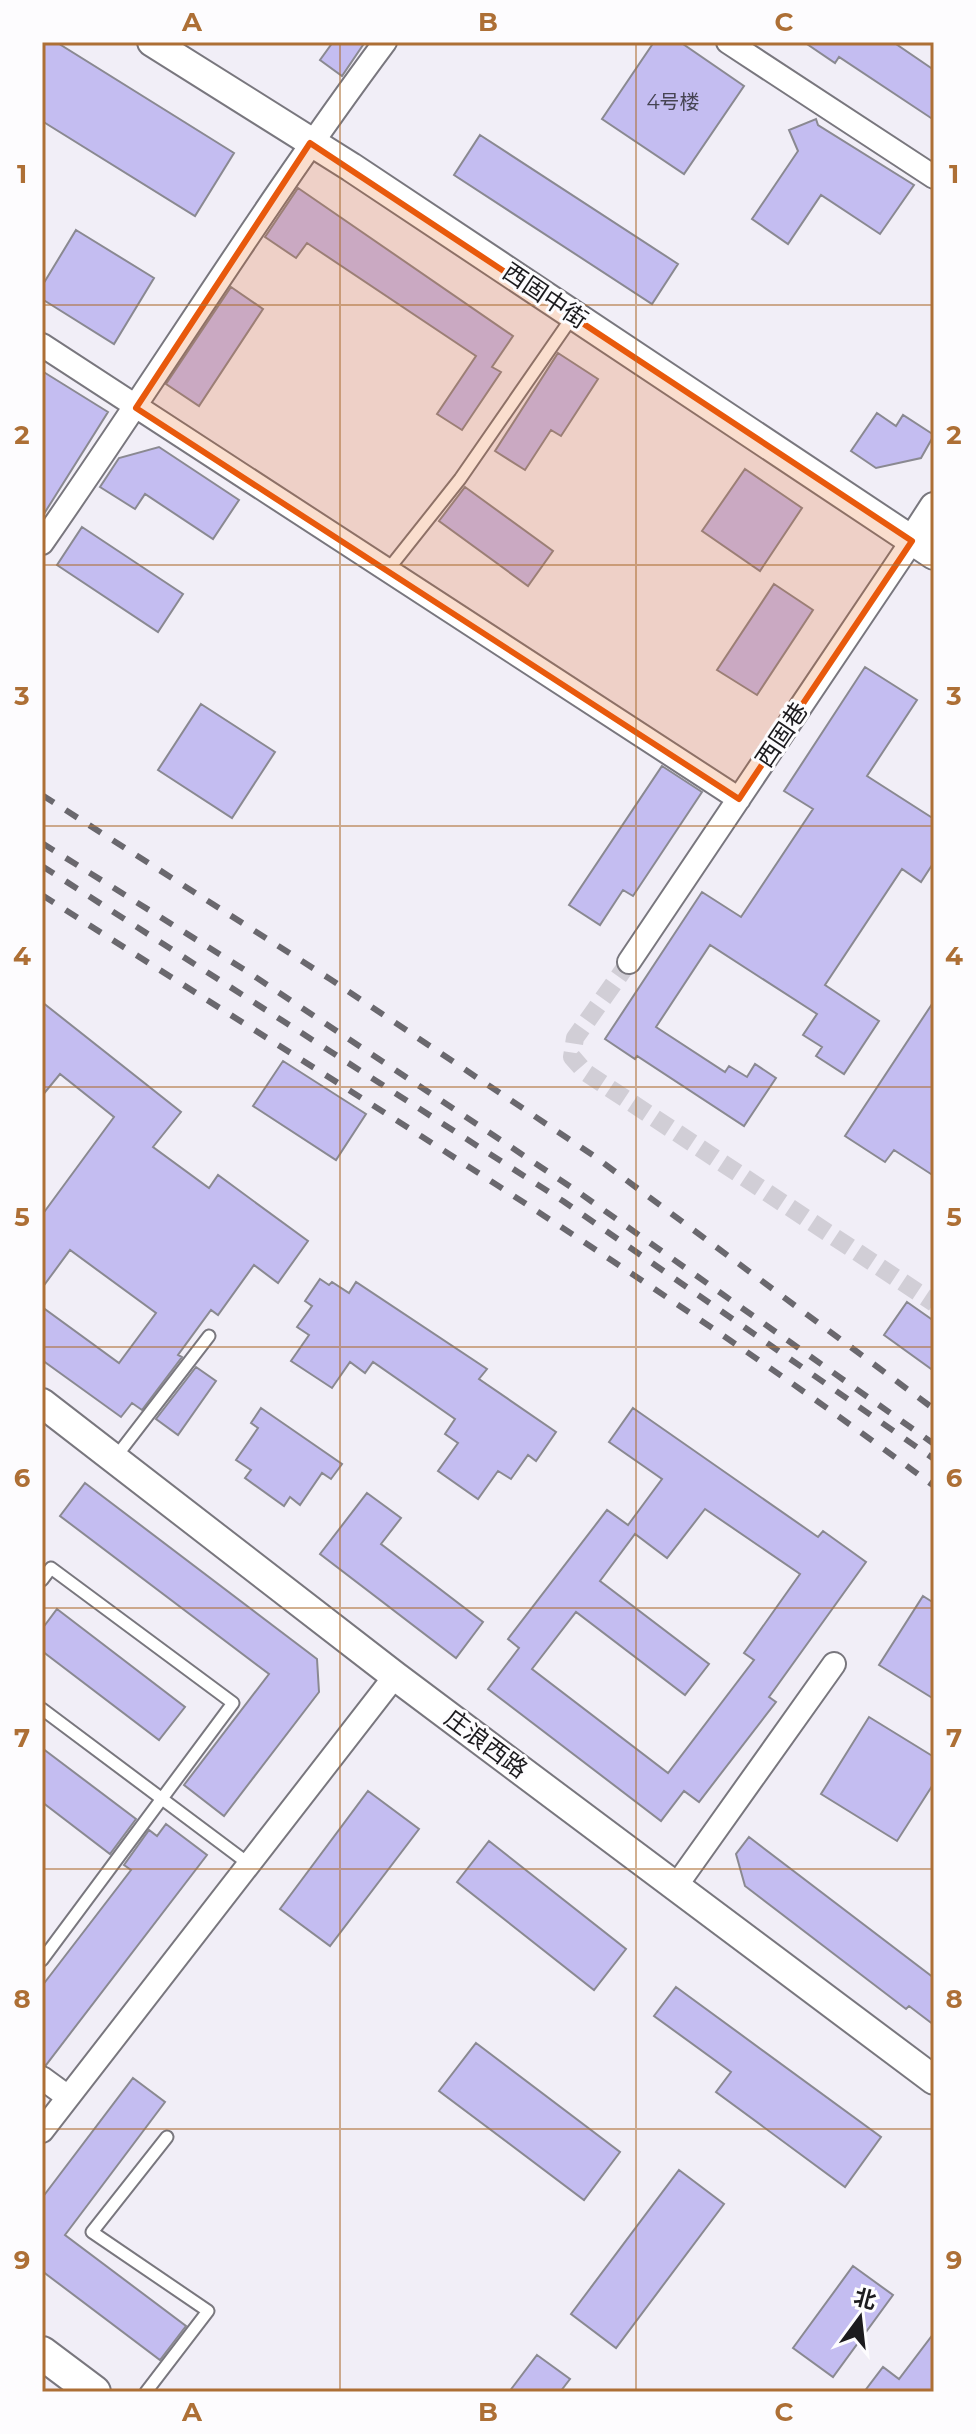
<svg xmlns="http://www.w3.org/2000/svg" width="976" height="2434" viewBox="0 0 976 2434" font-family="Montserrat,'Noto Sans SC',sans-serif">
<style>
.building{fill:#c4bdf1;stroke:#8a8991;stroke-width:2;fill-rule:evenodd}
.lines{fill:none;stroke-linecap:round;stroke-linejoin:round}
.pedestrian-tunnel{stroke:#d1ced6;stroke-width:18;stroke-dasharray:18 9;stroke-linecap:butt}
.service-casing{stroke:#79777e;stroke-width:15}
.minor-casing{stroke:#79777e;stroke-width:26}
.tertiary-casing{stroke:#79777e;stroke-width:32}
.secondary-casing{stroke:#79777e;stroke-width:36}
.service{stroke:#fff;stroke-width:11}
.minor{stroke:#fff;stroke-width:22}
.tertiary{stroke:#fff;stroke-width:28}
.secondary{stroke:#fff;stroke-width:32}
.rail{stroke:#6a686e;stroke-width:6;stroke-dasharray:14 14;stroke-linecap:butt}
.marked{fill:#e8590c;fill-opacity:0.2;stroke:#e8590c;stroke-width:6;stroke-linejoin:round}
.grid{fill:none;stroke:#ad6f35;stroke-width:2;stroke-opacity:0.55}
.labels{text-anchor:middle;stroke-width:6;stroke-linejoin:round;paint-order:stroke}
.number-label{font-size:20px;fill:#464453}
.street-label{font-size:24px;fill:#1c1b1e;stroke:#fdfcfe}
.neatline{fill:none;stroke:#ad6f35;stroke-width:3}
.grid-label{font-size:26px;text-anchor:middle;font-weight:bold;fill:#ad6f35}
</style>
<rect width="100%" height="100%" fill="#f1eef7"/>
<!-- building -->
<path class="building" d="M 42,42 L 56,42 L 234,153 L 195,216 L 42,121 Z
M 333,42 L 365,42 L 342,76 L 320,60 Z
M 654,42 L 680,42 L 744,86 L 684,174 L 602,119 Z
M 804,42 L 893,42 L 934,70 L 934,120 L 839,57 L 835,63 Z
M 816,119 L 818,125 L 914,185 L 880,234 L 821,195 L 788,244 L 752,219 L 798,151 L 789,130 Z
M 480,135 L 678,264 L 652,304 L 454,175 Z
M 298,188 L 513,336 L 492,367 L 501,372 L 462,430 L 437,414 L 476,356 L 307,243 L 296,258 L 265,237 Z
M 76,230 L 154,278 L 114,344 L 42,299 L 42,286 Z
M 231,287 L 263,309 L 199,406 L 166,384 Z
M 558,353 L 598,379 L 561,436 L 551,430 L 525,470 L 495,451 Z
M 42,371 L 108,412 L 42,517 Z
M 877,413 L 896,426 L 903,415 L 934,435 L 921,458 L 876,468 L 851,451 Z
M 159,447 L 239,500 L 213,539 L 145,494 L 135,509 L 100,487 L 119,458 Z
M 745,469 L 802,508 L 760,571 L 702,531 Z
M 465,487 L 553,551 L 528,586 L 439,521 Z
M 82,527 L 183,594 L 158,632 L 57,565 Z
M 774,584 L 813,610 L 757,695 L 717,670 Z
M 865,667 L 917,700 L 867,776 L 934,819 L 934,862 L 921,882 L 902,869 L 825,985 L 879,1021 L 844,1074 L 816,1056 L 822,1047 L 803,1035 L 817,1014 L 710,945 L 656,1027 L 725,1072 L 729,1066 L 747,1077 L 755,1064 L 776,1078 L 744,1126 L 637,1056 L 635,1059 L 605,1039 L 702,892 L 741,917 L 813,809 L 784,791 Z
M 201,704 L 275,752 L 232,818 L 158,770 Z
M 662,766 L 702,792 L 633,896 L 623,890 L 600,925 L 569,905 Z
M 934,1001 L 934,1176 L 894,1150 L 885,1162 L 845,1136 Z
M 42,1002 L 181,1112 L 153,1147 L 209,1188 L 218,1175 L 308,1241 L 278,1283 L 254,1265 L 218,1315 L 211,1310 L 178,1355 L 182,1357 L 142,1410 L 132,1403 L 121,1417 L 42,1360 L 42,1307 L 119,1363 L 156,1313 L 70,1250 L 42,1288 L 42,1215 L 114,1117 L 60,1074 L 42,1096 Z
M 283,1061 L 366,1114 L 336,1160 L 253,1106 Z
M 320,1279 L 329,1285 L 332,1282 L 349,1293 L 356,1282 L 487,1369 L 479,1379 L 556,1432 L 536,1461 L 528,1455 L 511,1479 L 498,1471 L 478,1499 L 438,1471 L 458,1443 L 445,1434 L 455,1419 L 373,1362 L 365,1373 L 350,1362 L 332,1388 L 291,1361 L 309,1335 L 297,1327 L 312,1306 L 305,1301 Z
M 907,1302 L 934,1321 L 934,1371 L 884,1335 Z
M 196,1367 L 216,1381 L 178,1435 L 156,1419 Z
M 261,1408 L 342,1464 L 331,1479 L 322,1473 L 300,1505 L 290,1497 L 284,1506 L 245,1478 L 251,1470 L 236,1460 L 258,1428 L 251,1423 Z
M 633,1408 L 818,1537 L 823,1531 L 866,1562 L 769,1697 L 776,1702 L 699,1802 L 684,1791 L 661,1821 L 488,1689 L 519,1648 L 508,1639 L 607,1510 L 628,1525 L 662,1479 L 609,1442 ZM 705,1509 L 800,1574 L 744,1653 L 754,1660 L 668,1773 L 532,1669 L 576,1612 L 685,1695 L 709,1664 L 600,1581 L 635,1534 L 667,1558 Z
M 85,1483 L 317,1659 L 319,1692 L 224,1816 L 184,1785 L 269,1674 L 60,1516 Z
M 367,1493 L 401,1518 L 381,1544 L 483,1622 L 456,1658 L 320,1554 Z
M 923,1596 L 934,1603 L 934,1699 L 879,1665 Z
M 57,1609 L 185,1707 L 159,1740 L 42,1651 L 42,1629 Z
M 869,1717 L 934,1757 L 934,1783 L 897,1841 L 821,1794 Z
M 42,1748 L 136,1819 L 110,1854 L 42,1802 Z
M 368,1791 L 419,1829 L 330,1946 L 280,1909 Z
M 166,1824 L 207,1855 L 46,2065 L 42,2064 L 42,1986 L 131,1870 L 124,1865 L 149,1830 L 157,1836 Z
M 749,1837 L 934,1978 L 934,2025 L 909,2006 L 906,2009 L 745,1886 L 736,1854 Z
M 489,1841 L 626,1949 L 594,1990 L 457,1882 Z
M 676,1987 L 881,2137 L 845,2187 L 716,2092 L 731,2072 L 654,2016 Z
M 476,2043 L 620,2152 L 584,2200 L 439,2091 Z
M 133,2078 L 165,2102 L 65,2235 L 186,2326 L 160,2360 L 42,2271 L 42,2198 Z
M 679,2170 L 724,2204 L 616,2348 L 571,2314 Z
M 853,2266 L 893,2295 L 833,2377 L 793,2348 Z
M 934,2333 L 934,2392 L 864,2392 L 883,2367 L 899,2379 Z
M 537,2355 L 570,2379 L 560,2392 L 509,2392 Z"/>
<g class="lines">
<!-- pedestrian-tunnel -->
<path class="pedestrian-tunnel" d="M 629,962 L 575,1038 L 572,1057 L 585,1072 L 934,1303"/>
<defs>
<path id="service" d="M 387,571 L 460,479 L 573,316
M 115,1458 L 209,1336
M 42,1580 L 51,1568 L 233,1703 L 42,1960
M 42,1709 L 249,1864
M 146,2392 L 208,2311 L 92,2232 L 167,2137"/>
<path id="minor" d="M 728,42 L 934,177
M 42,345 L 739,799
M 42,543 C 158,377 264,204 385,42
M 629,962 L 912,541
M 676,1886 L 834,1664
M 42,2078 L 68,2097
M 42,2131 L 395,1676"/>
<path id="tertiary" d="M 152,42 L 351,167 L 934,555
M 912,541 L 934,507
M 42,1403 L 395,1676 L 934,2080"/>
<path id="secondary" d="M 42,2353 L 94,2392"/>
</defs>
<!-- service casing -->
<use href="#service" class="service-casing"/>
<!-- minor casing -->
<use href="#minor" class="minor-casing"/>
<!-- tertiary casing -->
<use href="#tertiary" class="tertiary-casing"/>
<!-- secondary casing -->
<use href="#secondary" class="secondary-casing"/>
<!-- service -->
<use href="#service" class="service"/>
<!-- minor -->
<use href="#minor" class="minor"/>
<!-- tertiary -->
<use href="#tertiary" class="tertiary"/>
<!-- secondary -->
<use href="#secondary" class="secondary"/>
<!-- rail -->
<path class="rail" d="M 42,795 L 330,979 L 594,1156 L 934,1409
M 42,843 L 248,972 L 574,1189 L 934,1444
M 42,866 L 563,1201 L 934,1459
M 42,895 C 342,1087 648,1273 934,1486"/>
</g>
<!-- marked area -->
<path class="marked" d="M 310,143 L 912,541 L 739,799 L 136,408 Z"/>
<!-- grid -->
<path class="grid" d="M 340,42 L 340,2392M 636,42 L 636,2392M 42,305 L 934,305M 42,565 L 934,565M 42,826 L 934,826M 42,1087 L 934,1087M 42,1347 L 934,1347M 42,1608 L 934,1608M 42,1869 L 934,1869M 42,2129 L 934,2129"/>
<g class="labels">
<!-- number labels -->
<g class="number-label">
<text x="673" y="109">4号楼</text>
</g>
<!-- street labels -->
<g class="street-label">
<text transform="translate(545 296) rotate(34)" y="8">西固中街</text>
<text transform="translate(782 735) rotate(-56)" y="8">西固巷</text>
<text transform="translate(486 1744) rotate(37)" y="8">庄浪西路</text>
</g>
</g>
<!-- border -->
<rect width="976" height="2434" fill="none" stroke="#fdfcfe" stroke-width="88"/>
<!-- north arrow -->
<g transform="translate(860 2318) rotate(15)" stroke="#fdfcfe" stroke-width="6" paint-order="stroke">
<path d="M0-6L14 30L0 20L-14 30Z" fill="#1c1b1e"/>
<text y="-12" font-size="22" font-weight="bold" text-anchor="middle" fill="#1c1b1e">北</text>
</g>
<rect x="44" y="44" width="888" height="2346" class="neatline"/>
<g class="grid-label">
<text x="192" y="31">A</text>
<text x="488" y="31">B</text>
<text x="784" y="31">C</text>
<text x="22" y="183">1</text>
<text x="954" y="183">1</text>
<text x="22" y="444">2</text>
<text x="954" y="444">2</text>
<text x="22" y="705">3</text>
<text x="954" y="705">3</text>
<text x="22" y="965">4</text>
<text x="954" y="965">4</text>
<text x="22" y="1226">5</text>
<text x="954" y="1226">5</text>
<text x="22" y="1487">6</text>
<text x="954" y="1487">6</text>
<text x="22" y="1747">7</text>
<text x="954" y="1747">7</text>
<text x="22" y="2008">8</text>
<text x="954" y="2008">8</text>
<text x="22" y="2269">9</text>
<text x="954" y="2269">9</text>
<text x="192" y="2421">A</text>
<text x="488" y="2421">B</text>
<text x="784" y="2421">C</text>
</g>
</svg>
